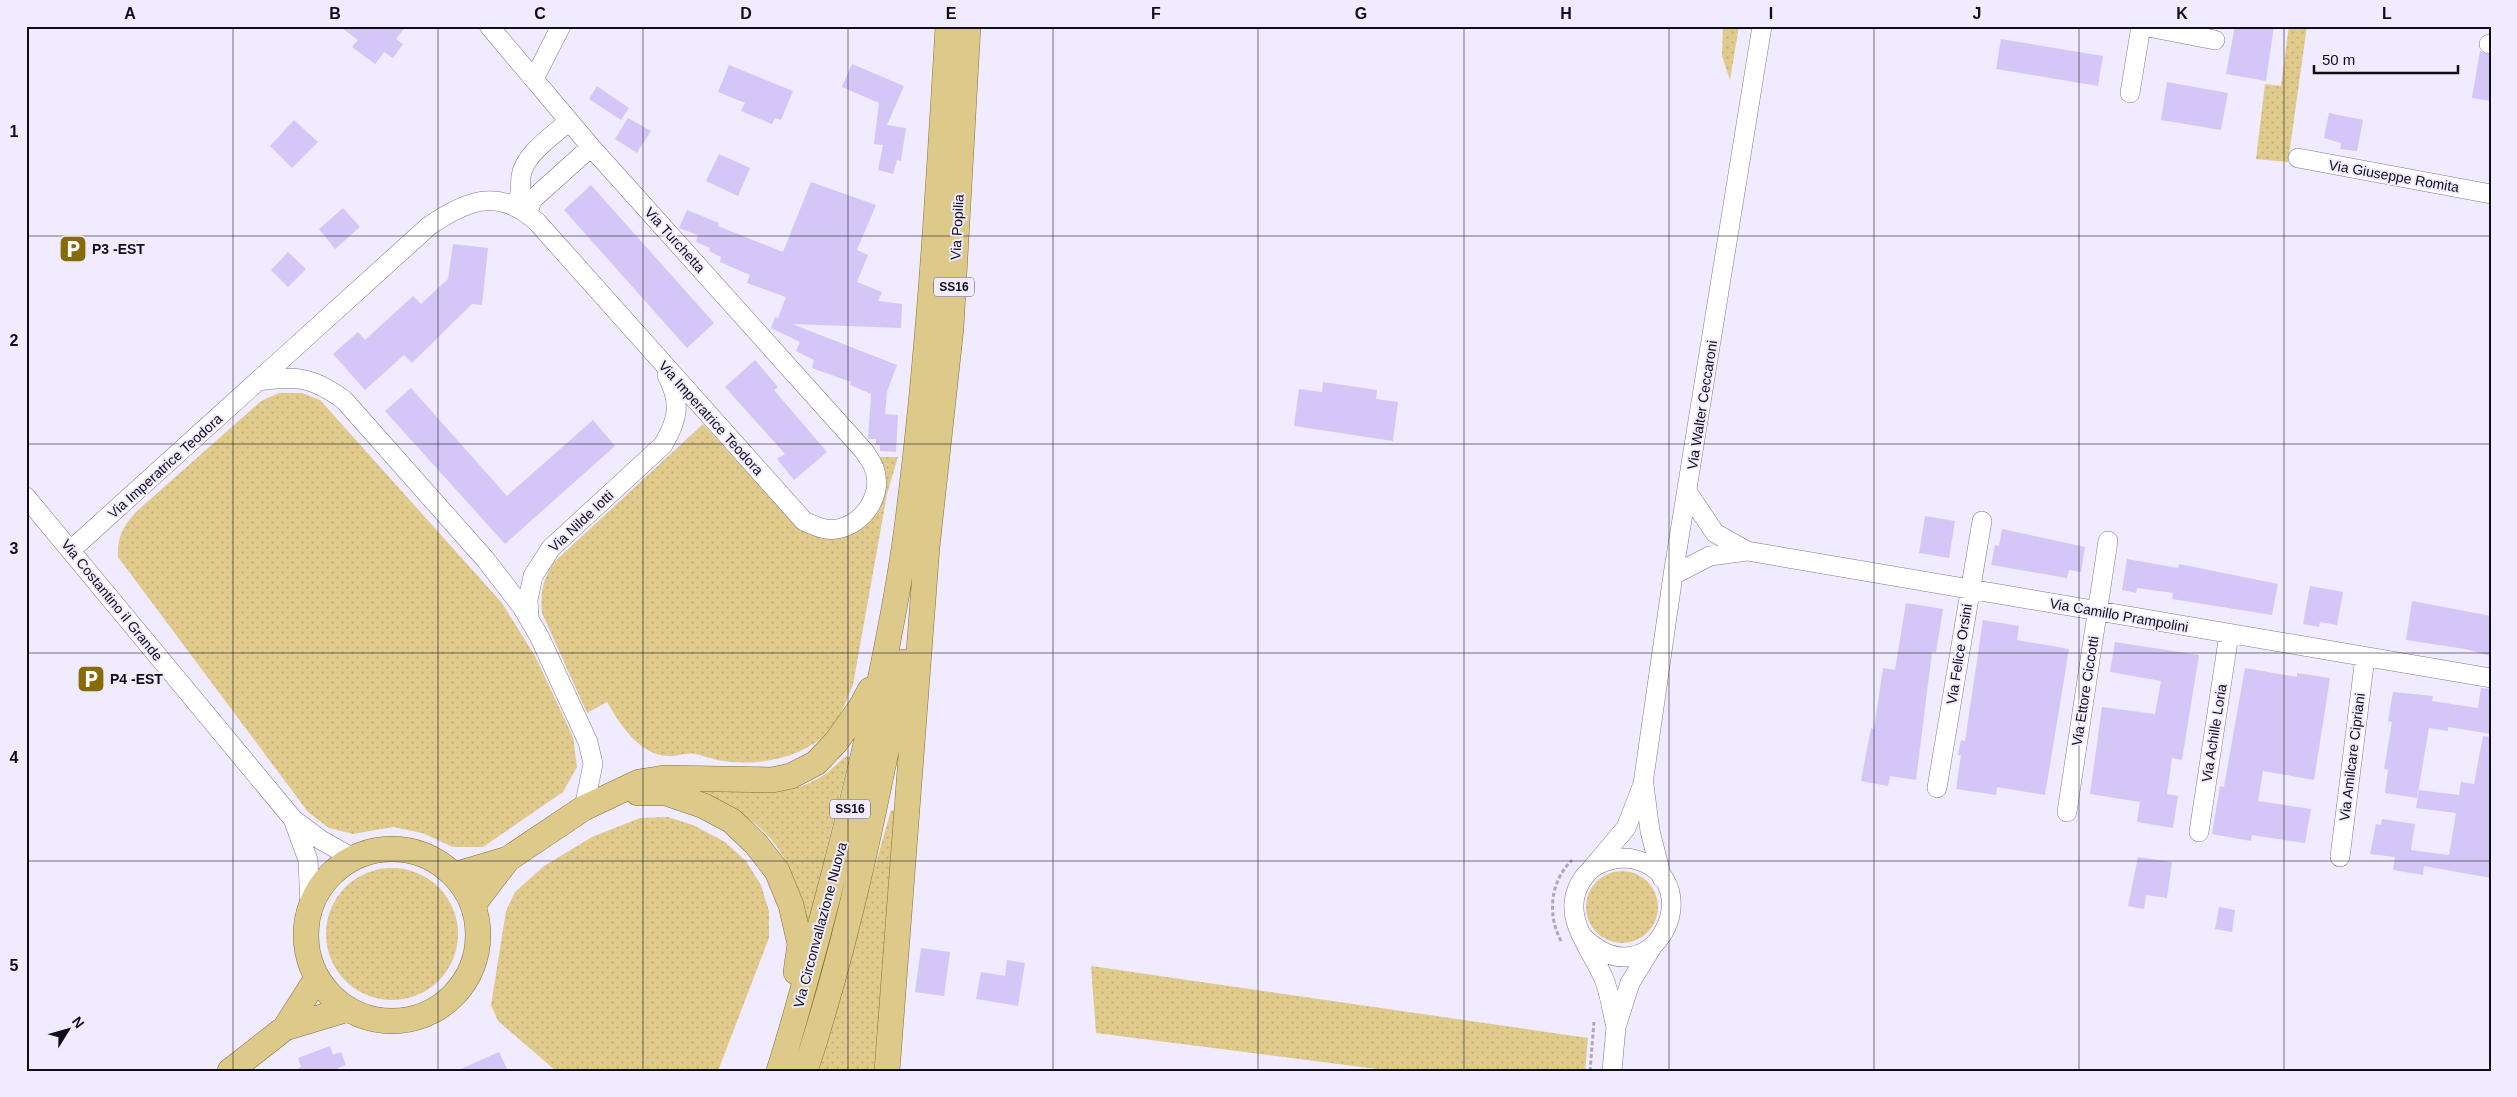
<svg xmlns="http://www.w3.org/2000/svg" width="2517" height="1097" viewBox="0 0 2517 1097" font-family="Helvetica,sans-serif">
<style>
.grass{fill:url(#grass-dots)}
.building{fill:#d4c7f7}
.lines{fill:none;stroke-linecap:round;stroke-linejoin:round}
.minor-casing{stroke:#7f798e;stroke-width:20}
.major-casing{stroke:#86712f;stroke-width:26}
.path{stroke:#aca8b7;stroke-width:3;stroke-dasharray:4 2.5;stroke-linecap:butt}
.minor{stroke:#fff;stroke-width:19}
.major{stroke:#ddca8b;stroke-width:25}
.grid{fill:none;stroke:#0f0d15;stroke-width:1;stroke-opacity:0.55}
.labels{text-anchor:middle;stroke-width:4;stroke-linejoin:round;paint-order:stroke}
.shield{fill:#f0ebfe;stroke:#52505b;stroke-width:1}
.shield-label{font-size:12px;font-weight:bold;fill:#0f0d15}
.street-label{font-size:14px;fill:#0f0d15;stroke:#f0ebfe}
.poi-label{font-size:14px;font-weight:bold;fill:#0f0d15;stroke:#f0ebfe;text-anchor:start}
.neatline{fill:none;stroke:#0f0d15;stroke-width:2}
.grid-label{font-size:16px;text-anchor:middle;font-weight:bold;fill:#0f0d15}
</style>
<defs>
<pattern id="grass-dots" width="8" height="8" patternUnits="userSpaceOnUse" patternTransform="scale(1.25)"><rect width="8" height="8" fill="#e0cb8d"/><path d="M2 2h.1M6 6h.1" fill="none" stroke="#bfad79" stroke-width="1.8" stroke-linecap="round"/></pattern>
</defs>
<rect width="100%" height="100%" fill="#f0ebfe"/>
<!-- grass -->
<path class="grass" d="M 1723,26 L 1739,26 L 1730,80 L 1722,56 Z
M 2289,26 L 2307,26 L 2288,162 L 2256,159 L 2265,84 L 2281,86 Z
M 279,393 L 302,393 L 320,400 L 502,603 L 535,656 L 573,737 L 577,767 L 563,792 L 483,847 L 453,847 L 422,833 L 393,827 L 353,834 L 329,828 L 308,812 L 118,557 C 117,537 123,526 137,511 L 261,401 Z
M 703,424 L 792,521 L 846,535 L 860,529 L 871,520 L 881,502 L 886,482 L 879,457 L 898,457 L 887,494 L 853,685 C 846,701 840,720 828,732 C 801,760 753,767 717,760 C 709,758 702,755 695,754 C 686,752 677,757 668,756 C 639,755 620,724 607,702 L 587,713 L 542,613 C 540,593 543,580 553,563 Z
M 846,756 L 849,758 L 809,920 L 805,919 C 799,902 795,884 788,867 C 773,828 733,807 698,791 L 698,786 C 739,791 781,800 819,778 C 829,773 837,763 846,756 Z
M 891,810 L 896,811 L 877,1071 L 815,1071 L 831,1022 Z
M 668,817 L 693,825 L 725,842 L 746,861 L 761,885 L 769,911 L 769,938 L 718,1071 L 556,1071 L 498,1021 L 491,1005 L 506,911 L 515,892 L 544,866 L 592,837 L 640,818 Z
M326 934a66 66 0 1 1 132 0a66 66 0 1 1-132 0Z
M1586 907a36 36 0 1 1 72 0a36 36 0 1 1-72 0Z
M 1091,966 L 1588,1038 L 1585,1071 L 1392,1071 L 1096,1033 Z"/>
<!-- building -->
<path class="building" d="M 339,26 L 406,26 L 396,39 L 403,44 L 393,58 L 384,52 L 375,64 L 352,47 L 358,40 Z
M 2235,26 L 2274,26 L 2266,81 L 2226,74 Z
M 2001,39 L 2103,56 L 2098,86 L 1996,69 Z
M 2480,51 L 2491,55 L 2491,101 L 2472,98 Z
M 852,64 L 904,86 L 887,125 L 906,128 L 901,161 L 897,160 L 893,174 L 878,170 L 883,145 L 874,144 L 879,103 L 842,87 Z
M 729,65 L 793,91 L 781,120 L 775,118 L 772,124 L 741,111 L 745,103 L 718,92 Z
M 2167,82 L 2228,93 L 2221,130 L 2161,120 Z
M 597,86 L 629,108 L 621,120 L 589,99 Z
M 2329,113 L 2363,120 L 2357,151 L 2340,149 L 2341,143 L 2324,138 Z
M 628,118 L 651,131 L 637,153 L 615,139 Z
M 294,120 L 318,142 L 292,168 L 270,146 Z
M 719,154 L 750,168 L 738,196 L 706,181 Z
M 811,182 L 876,205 L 857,250 L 868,255 L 857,282 L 882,292 L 878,301 L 902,304 L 901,328 L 792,324 L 897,365 L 887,392 L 885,414 L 898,415 L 896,452 L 880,451 L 880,445 L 876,445 L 876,439 L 868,439 L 871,394 L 850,385 L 851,382 L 812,368 L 814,360 L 796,351 L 800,342 L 771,328 L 775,317 L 778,318 L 786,297 L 747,283 L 750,275 L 720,262 L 721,257 L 709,251 L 710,248 L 696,242 L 698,235 L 679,228 L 687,210 L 719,223 L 718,226 L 783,252 Z
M 591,185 L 714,323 L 687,348 L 564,210 Z
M 343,208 L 360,227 L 335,249 L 319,229 Z
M 453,244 L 488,248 L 482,305 L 472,304 L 412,363 L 404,355 L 365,390 L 333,354 L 358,332 L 365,340 L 413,296 L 421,304 L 448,279 Z
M 288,252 L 306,269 L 288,287 L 271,270 Z
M 755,360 L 778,387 L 774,390 L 827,452 L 794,480 L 777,459 L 785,454 L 725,387 Z
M 1323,382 L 1377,390 L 1376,399 L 1398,402 L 1393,441 L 1294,426 L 1299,389 L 1322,392 Z
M 411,388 L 507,496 L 593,420 L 615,446 L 505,544 L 385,411 Z
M 1925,516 L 1955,521 L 1949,558 L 1919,553 Z
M 2002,529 L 2085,547 L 2081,572 L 2069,570 L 2067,578 L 1991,565 L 1995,545 L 1999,546 Z
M 2127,559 L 2178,568 L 2179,564 L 2278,584 L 2272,615 L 2172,599 L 2173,593 L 2137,588 L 2136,593 L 2122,590 Z
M 2310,586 L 2343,592 L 2337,625 L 2320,622 L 2319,627 L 2303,624 Z
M 2412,601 L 2491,616 L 2491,656 L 2465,649 L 2406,640 Z
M 1906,603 L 1943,609 L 1936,652 L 1932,652 L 1916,780 L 1890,776 L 1888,786 L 1861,781 L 1871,728 L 1874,729 L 1883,668 L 1895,670 Z
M 1983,620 L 2019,626 L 2017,640 L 2069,649 L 2045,795 L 1997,787 L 1996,795 L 1956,789 L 1961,755 L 1958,755 L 1961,740 L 1965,741 Z
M 2115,642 L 2199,655 L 2182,760 L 2172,758 L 2167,794 L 2178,796 L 2173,828 L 2137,822 L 2140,802 L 2090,794 L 2102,707 L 2155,714 L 2161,681 L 2110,672 Z
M 2245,668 L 2297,677 L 2297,673 L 2330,678 L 2314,780 L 2263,771 L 2258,801 L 2311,809 L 2305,843 L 2252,835 L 2251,841 L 2212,834 L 2220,786 L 2224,787 Z
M 2481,688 L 2491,689 L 2491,734 L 2448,727 L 2448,731 L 2429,728 L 2417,798 L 2385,793 L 2388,770 L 2384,769 L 2392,722 L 2388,721 L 2393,692 L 2433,696 L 2432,701 L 2478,708 Z
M 2483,736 L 2491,737 L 2491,878 L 2424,866 L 2423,875 L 2393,870 L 2395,857 L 2370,854 L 2376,824 L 2381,825 L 2382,819 L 2415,824 L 2411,850 L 2449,855 L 2456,813 L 2416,808 L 2419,790 L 2459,795 L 2461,782 L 2474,784 Z
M 2138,857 L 2172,862 L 2167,898 L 2146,895 L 2144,909 L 2128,906 Z
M 2219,907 L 2235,910 L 2232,932 L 2215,929 Z
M 921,948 L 950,952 L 944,996 L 915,992 Z
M 1007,960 L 1025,963 L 1018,1006 L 976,999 L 981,972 L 1005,976 Z
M 330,1046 L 333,1055 L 341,1052 L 346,1065 L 338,1068 L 339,1071 L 295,1071 L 301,1067 L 298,1058 Z
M 499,1052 L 508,1071 L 456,1071 Z"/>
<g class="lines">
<defs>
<path id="minor" d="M 2143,26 L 2215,40
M 2489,44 L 2491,44
M 534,79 L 561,26
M 2130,93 L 2141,26
M 2298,158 L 2491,194
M 517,207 C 521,195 520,188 521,176 C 525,153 553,136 569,121
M 527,213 L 533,199 L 591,147
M 258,381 C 297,376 311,376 344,400 L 485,559 L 522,607 L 539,636 L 588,742 L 593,764 L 584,808
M 1688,493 L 1715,533 L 1747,551
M 26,497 L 293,819 L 321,840 L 353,858
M 71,550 L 429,226 C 467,200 499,187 537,222 L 804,521 C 815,526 825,531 837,529 C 864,524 884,494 874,468 C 872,462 867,456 864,451 L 591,147 L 489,26
M 1673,575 L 1710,556 L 1747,551 L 2491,678
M 529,619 L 528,600 L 533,576 L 551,548 L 663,445 C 679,418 681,403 667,375
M 1644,785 L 1650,831 L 1662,878
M 1937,788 L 1982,521
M 2067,812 L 2108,541
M 293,819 L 308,860 L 310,908
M 2199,832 L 2229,634
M 2340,857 L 2365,657
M 1592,868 L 1626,828 L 1643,784 L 1673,575 L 1762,26
M 1583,937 C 1652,1004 1711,882 1637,860 C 1623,856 1609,859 1597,865 C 1589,870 1583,877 1579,885 C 1562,919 1591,948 1604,979 C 1610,994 1612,1012 1616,1027
M 1612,1071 L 1616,1027 L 1630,983 L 1652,947"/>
<path id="major" d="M 638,793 L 666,793 L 704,806 L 732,821 L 756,844 L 777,871 L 791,905 L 800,944 L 796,972
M306 935a86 86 0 1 1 172 0a86 86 0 1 1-172 0Z
M 454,875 L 508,859 L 584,808 L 639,782 L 664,778 L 772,780 L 791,776 L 816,763 L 836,742 L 861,707 L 870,690
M 473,905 L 508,859
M 285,1028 L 348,1009
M 230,1071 L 285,1028 L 317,978
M 779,1071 C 802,998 821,924 840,850 C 866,749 890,645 905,542 C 928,371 938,198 948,26
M 805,1071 C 849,938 877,799 904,662
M 887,1071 L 927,547 L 951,328 L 968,26"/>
</defs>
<!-- minor casing -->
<use href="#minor" class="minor-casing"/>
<!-- major casing -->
<use href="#major" class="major-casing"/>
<!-- path -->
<path class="path" d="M 1561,941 C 1547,914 1550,882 1572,860
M 1590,1071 L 1594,1022"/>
<!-- minor -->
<use href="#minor" class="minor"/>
<!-- major -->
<use href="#major" class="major"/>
</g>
<!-- grid -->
<path class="grid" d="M 233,26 L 233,1071M 438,26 L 438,1071M 643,26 L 643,1071M 848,26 L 848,1071M 1053,26 L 1053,1071M 1258,26 L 1258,1071M 1464,26 L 1464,1071M 1669,26 L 1669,1071M 1874,26 L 1874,1071M 2079,26 L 2079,1071M 2284,26 L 2284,1071M 26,236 L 2491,236M 26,444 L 2491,444M 26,653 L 2491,653M 26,861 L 2491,861"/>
<!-- icons -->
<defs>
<symbol id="parking-square" viewBox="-11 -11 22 22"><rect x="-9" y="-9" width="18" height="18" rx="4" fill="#856c09" stroke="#f0ebfe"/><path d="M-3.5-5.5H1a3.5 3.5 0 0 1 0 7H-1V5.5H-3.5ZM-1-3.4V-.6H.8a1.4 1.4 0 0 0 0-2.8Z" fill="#fff"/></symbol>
</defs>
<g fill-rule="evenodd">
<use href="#parking-square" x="57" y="233" width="32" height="32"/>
<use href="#parking-square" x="75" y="663" width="32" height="32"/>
</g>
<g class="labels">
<!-- shield labels -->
<g class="shield">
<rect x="934" y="277.5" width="40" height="19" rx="4"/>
<rect x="830" y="799.5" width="40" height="19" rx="4"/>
</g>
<g class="shield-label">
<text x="954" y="291">SS16</text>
<text x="850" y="813">SS16</text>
</g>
<!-- street labels -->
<g class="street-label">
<text transform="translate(2394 176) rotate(10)" y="5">Via Giuseppe Romita</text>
<text transform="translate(957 227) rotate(-87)" y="5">Via Popilia</text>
<text transform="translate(675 240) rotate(48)" y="5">Via Turchetta</text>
<text transform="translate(1702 405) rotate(-81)" y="5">Via Walter Ceccaroni</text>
<text transform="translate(711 418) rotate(48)" y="5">Via Imperatrice Teodora</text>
<text transform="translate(165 466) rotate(-42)" y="5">Via Imperatrice Teodora</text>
<text transform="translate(581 521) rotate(-43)" y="5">Via Nilde Iotti</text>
<text transform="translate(112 600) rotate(51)" y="5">Via Costantino il Grande</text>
<text transform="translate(2119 615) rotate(10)" y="5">Via Camillo Prampolini</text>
<text transform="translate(1959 654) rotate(-81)" y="5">Via Felice Orsini</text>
<text transform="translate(2085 691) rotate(-81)" y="5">Via Ettore Ciccotti</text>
<text transform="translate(2214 733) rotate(-81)" y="5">Via Achille Loria</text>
<text transform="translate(2352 757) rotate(-83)" y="5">Via Amilcare Cipriani</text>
<text transform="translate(820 925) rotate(-75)" y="5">Via Circonvallazione Nuova</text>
</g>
<!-- poi labels -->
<g class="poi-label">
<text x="92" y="254">P3 -EST</text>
<text x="110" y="684">P4 -EST</text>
</g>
</g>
<!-- border -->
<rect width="2517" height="1097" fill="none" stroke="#f0ebfe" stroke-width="55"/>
<!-- north arrow -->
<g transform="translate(68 1030) rotate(53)" stroke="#f0ebfe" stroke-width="4" paint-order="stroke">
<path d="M0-4L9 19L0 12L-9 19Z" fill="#0f0d15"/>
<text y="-8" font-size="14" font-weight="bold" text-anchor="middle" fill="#0f0d15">N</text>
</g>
<!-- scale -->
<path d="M2314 65v8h144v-8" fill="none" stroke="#0f0d15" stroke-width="2.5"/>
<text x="2322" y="65" font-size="15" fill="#0f0d15" stroke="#f0ebfe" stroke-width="4" paint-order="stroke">50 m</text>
<rect x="28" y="28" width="2462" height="1042" class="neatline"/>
<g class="grid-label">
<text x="130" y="19">A</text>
<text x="335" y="19">B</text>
<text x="540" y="19">C</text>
<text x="746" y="19">D</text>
<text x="951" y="19">E</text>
<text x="1156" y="19">F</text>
<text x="1361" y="19">G</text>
<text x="1566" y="19">H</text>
<text x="1771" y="19">I</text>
<text x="1977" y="19">J</text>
<text x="2182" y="19">K</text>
<text x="2387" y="19">L</text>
<text x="14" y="137">1</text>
<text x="14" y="346">2</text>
<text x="14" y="554">3</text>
<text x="14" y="763">4</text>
<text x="14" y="971">5</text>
</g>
</svg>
